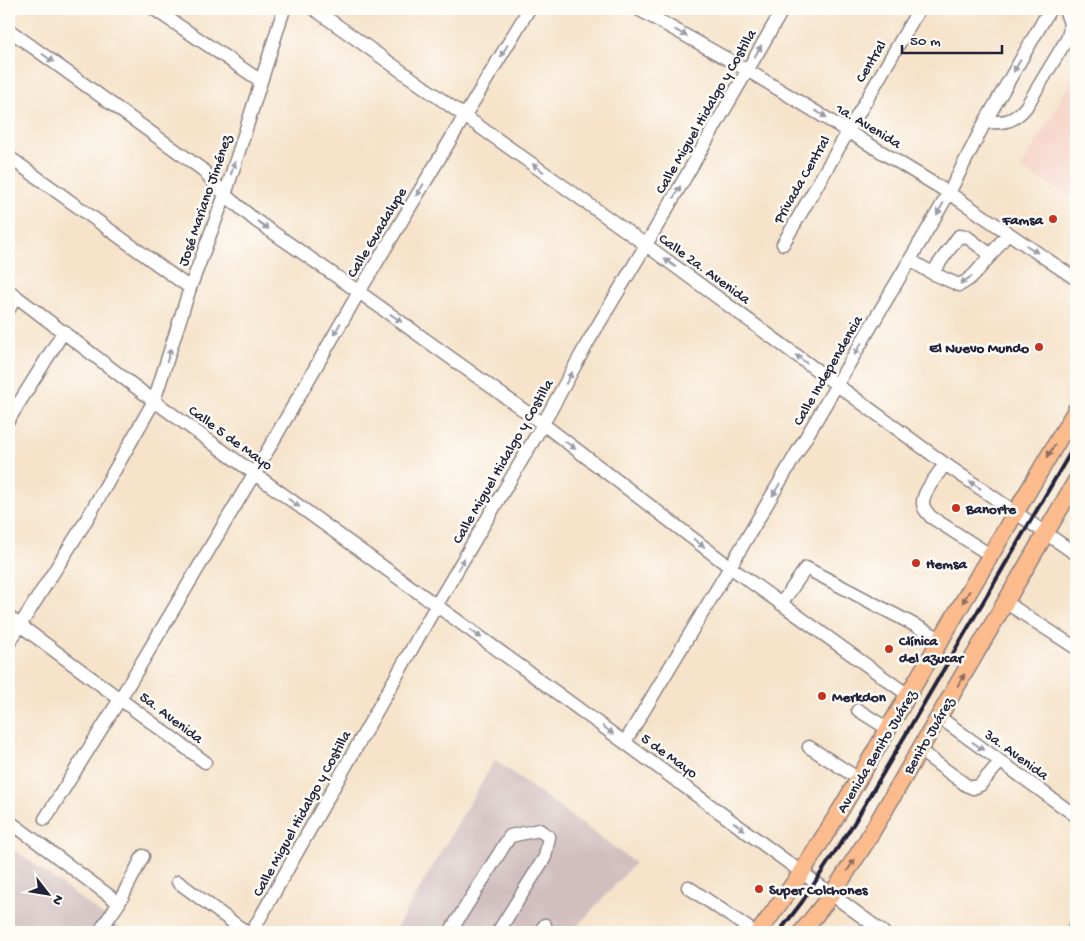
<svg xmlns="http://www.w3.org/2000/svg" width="1085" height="941" viewBox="0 0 1085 941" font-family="'Gochi Hand',sans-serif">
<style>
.built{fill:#f6d1c5}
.industrial{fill:#d1bfbf}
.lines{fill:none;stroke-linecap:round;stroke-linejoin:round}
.minor-casing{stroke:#8c8282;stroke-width:15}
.major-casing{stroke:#8c8282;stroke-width:19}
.minor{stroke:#fff;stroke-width:12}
.major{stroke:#fbbb8c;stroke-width:16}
.rail{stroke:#22223b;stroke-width:4}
.oneway{fill:#9c9ca7}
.oneway2{fill:#8e6e64}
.poi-dot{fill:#c8321e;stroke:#fdfcf7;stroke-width:2}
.labels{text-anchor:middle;stroke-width:5;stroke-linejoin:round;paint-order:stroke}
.street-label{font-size:15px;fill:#22223b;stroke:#fdfcf7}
.poi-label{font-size:15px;font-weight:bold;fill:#22223b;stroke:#fdfcf7;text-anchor:start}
</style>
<rect width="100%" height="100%" fill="#fdfcf7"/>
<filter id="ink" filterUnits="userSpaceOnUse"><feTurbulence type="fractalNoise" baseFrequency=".02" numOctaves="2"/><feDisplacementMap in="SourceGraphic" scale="10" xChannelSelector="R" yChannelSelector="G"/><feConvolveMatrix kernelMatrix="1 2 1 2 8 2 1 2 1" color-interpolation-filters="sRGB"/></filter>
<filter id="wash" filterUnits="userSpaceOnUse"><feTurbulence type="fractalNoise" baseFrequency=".0096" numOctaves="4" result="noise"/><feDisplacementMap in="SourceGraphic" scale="20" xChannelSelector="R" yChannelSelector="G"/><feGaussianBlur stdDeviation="1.12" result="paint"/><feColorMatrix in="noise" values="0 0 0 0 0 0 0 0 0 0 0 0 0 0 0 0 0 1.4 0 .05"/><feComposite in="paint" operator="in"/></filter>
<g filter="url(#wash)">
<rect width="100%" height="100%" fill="#f6e3ca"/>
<!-- built -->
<path class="built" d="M 1076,73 L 1076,199 L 1021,169 Z"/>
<!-- industrial -->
<path class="industrial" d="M 495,760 L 635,863 L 572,932 L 394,932 Z
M 9,846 L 126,932 L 9,932 Z"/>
</g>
<g filter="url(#ink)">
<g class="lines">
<defs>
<path id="minor" d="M 154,9 L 261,81
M 314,9 L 646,245 L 945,464 L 1076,554
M 638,9 L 747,70 L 949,193 L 1076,279
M 9,30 L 203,170 L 225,195 L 255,220 L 359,292 L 543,424 L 730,567 L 908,695
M 985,122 C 1004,123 1014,122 1026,107 L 1067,39 C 1072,27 1070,20 1064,9
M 9,157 L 190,288
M 783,244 L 919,9
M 991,255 L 1008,233
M 910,260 L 932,273 L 959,285 C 973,279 981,266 991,255 L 967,237 L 959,236 L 932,273
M 9,291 L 154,401 L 527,671 L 883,932
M 9,309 L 16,297
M 9,419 L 64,331
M 945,464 C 939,473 922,493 923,503 C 923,509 927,512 931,517 L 990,555
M 1005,602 L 1076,648
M 781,604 L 806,568 L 941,639
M 9,617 L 205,762
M 9,643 L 84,524 L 154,401 L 190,288 L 225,195 L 284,9
M 858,710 L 888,729
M 939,717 L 1076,816
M 625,742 L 730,567 L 949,193 L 985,122 L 1050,9
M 809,747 L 859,779
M 919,750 L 966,785 L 973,788 L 980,785 L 1000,762
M 45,819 L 120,699 L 254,474 L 359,292 L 529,9
M 9,821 L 119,903
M 178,882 L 246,932
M 688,887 L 754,932
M 99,932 L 119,903 L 143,856
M 252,932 L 436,606 L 543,424 L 588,342 L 646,245 L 783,9
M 450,932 L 510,836 L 539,830 L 549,837 L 545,857 L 498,932
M 540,932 L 545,925
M 1072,932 L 1076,925"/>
<path id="major" d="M 759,932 L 802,872 L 841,809 L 1076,410
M 802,932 L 832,894 L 866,842 L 1076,481"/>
</defs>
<!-- minor casing -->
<use href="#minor" class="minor-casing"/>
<!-- major casing -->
<use href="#major" class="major-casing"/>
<!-- minor -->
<use href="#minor" class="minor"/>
<!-- major -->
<use href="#major" class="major"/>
<!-- rail -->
<path class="rail" d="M 779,932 L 802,902 L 854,823 L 1076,443"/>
</g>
<!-- one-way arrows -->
<defs><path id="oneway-solid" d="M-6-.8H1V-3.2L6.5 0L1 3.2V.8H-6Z" transform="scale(1.25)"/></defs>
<g class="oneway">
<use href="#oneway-solid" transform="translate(681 33) rotate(29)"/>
<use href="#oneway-solid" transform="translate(504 51) rotate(121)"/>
<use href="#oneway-solid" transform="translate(758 51) rotate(-60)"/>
<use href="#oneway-solid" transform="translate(48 58) rotate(36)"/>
<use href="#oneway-solid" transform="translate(1017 66) rotate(120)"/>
<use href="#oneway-solid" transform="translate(821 114) rotate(31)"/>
<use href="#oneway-solid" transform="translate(233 168) rotate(-72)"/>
<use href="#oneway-solid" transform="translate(538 168) rotate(-144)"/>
<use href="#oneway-solid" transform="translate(420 190) rotate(121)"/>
<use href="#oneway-solid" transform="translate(677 192) rotate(-60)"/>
<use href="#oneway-solid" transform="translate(940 209) rotate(120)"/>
<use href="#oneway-solid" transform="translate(263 225) rotate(35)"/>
<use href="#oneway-solid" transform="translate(1032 249) rotate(34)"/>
<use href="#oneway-solid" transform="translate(670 263) rotate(-144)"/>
<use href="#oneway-solid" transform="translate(966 280) rotate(147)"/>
<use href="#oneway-solid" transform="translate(396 318) rotate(36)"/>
<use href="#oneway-solid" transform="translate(337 329) rotate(120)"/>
<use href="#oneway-solid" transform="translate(858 349) rotate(120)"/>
<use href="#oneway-solid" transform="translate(169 355) rotate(-72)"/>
<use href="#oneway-solid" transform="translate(801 359) rotate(-144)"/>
<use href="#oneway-solid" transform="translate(569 378) rotate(-61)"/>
<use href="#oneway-solid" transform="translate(570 445) rotate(37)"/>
<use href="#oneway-solid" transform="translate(975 485) rotate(-146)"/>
<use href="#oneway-solid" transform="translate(776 490) rotate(121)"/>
<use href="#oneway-solid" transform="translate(294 503) rotate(36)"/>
<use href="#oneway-solid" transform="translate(699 543) rotate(37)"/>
<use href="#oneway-solid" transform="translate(461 564) rotate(-60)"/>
<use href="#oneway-solid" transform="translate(476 634) rotate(36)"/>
<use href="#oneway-solid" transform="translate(608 730) rotate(36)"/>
<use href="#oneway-solid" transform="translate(978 746) rotate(36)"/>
<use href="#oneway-solid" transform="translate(739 826) rotate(36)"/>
</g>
<g class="oneway2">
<use href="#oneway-solid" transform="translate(1051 451) rotate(121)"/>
<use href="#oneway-solid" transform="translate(966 597) rotate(120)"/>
<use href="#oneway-solid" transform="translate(961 680) rotate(-60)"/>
<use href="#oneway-solid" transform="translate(851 865) rotate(-57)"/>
</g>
</g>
<!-- markers -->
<g class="poi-dot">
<circle cx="1053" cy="219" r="5"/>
<circle cx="1039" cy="347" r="5"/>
<circle cx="956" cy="508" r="5"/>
<circle cx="916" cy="563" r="5"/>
<circle cx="889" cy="649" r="5"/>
<circle cx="822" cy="696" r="5"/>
<circle cx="759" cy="889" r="5"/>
</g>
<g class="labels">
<!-- street labels -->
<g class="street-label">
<text transform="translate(870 61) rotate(-59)" y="5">Central</text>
<text transform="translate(705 111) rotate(-60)" y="5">Calle Miguel Hidalgo y Costilla</text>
<text transform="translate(869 125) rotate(31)" y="5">1a. Avenida</text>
<text transform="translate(801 179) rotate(-60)" y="5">Privada Central</text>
<text transform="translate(204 200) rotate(-71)" y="5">José Mariano Jiménez</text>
<text transform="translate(376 232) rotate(-59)" y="5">Calle Guadalupe</text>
<text transform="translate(705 268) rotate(36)" y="5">Calle 2a. Avenida</text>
<text transform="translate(827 370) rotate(-60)" y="5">Calle Independencia</text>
<text transform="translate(231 437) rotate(36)" y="5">Calle 5 de Mayo</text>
<text transform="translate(502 461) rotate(-60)" y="5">Calle Miguel Hidalgo y Costilla</text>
<text transform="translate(172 717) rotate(37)" y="5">5a. Avenida</text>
<text transform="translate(928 735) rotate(-60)" y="5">Benito Juárez</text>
<text transform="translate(876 751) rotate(-59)" y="5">Avenida Benito Juárez</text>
<text transform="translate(1017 754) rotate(36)" y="5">3a. Avenida</text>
<text transform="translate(670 755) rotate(36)" y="5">5 de Mayo</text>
<text transform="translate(301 813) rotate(-61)" y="5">Calle Miguel Hidalgo y Costilla</text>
</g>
<!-- poi labels -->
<g class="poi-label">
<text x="1043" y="224" text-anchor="end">Famsa</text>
<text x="1029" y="352" text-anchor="end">El Nuevo Mundo</text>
<text x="966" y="513">Banorte</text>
<text x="926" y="568">Hemsa</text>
<text x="899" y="645">Clínica<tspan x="899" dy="17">del azucar</tspan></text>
<text x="832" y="701">Merkdon</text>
<text x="769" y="894">Super Colchones</text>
</g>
</g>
<!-- margin -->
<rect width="1085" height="941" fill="none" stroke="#fdfcf7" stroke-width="30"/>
<!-- north arrow -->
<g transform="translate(48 894) rotate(121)" stroke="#fdfcf7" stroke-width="4" paint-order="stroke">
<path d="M0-4L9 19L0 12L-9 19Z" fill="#22223b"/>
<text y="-8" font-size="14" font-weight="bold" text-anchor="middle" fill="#22223b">N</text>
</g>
<!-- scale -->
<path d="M902 45v8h100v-8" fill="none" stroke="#22223b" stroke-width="2.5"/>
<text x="910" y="45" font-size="15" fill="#22223b" stroke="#fdfcf7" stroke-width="4" paint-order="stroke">50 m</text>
</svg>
